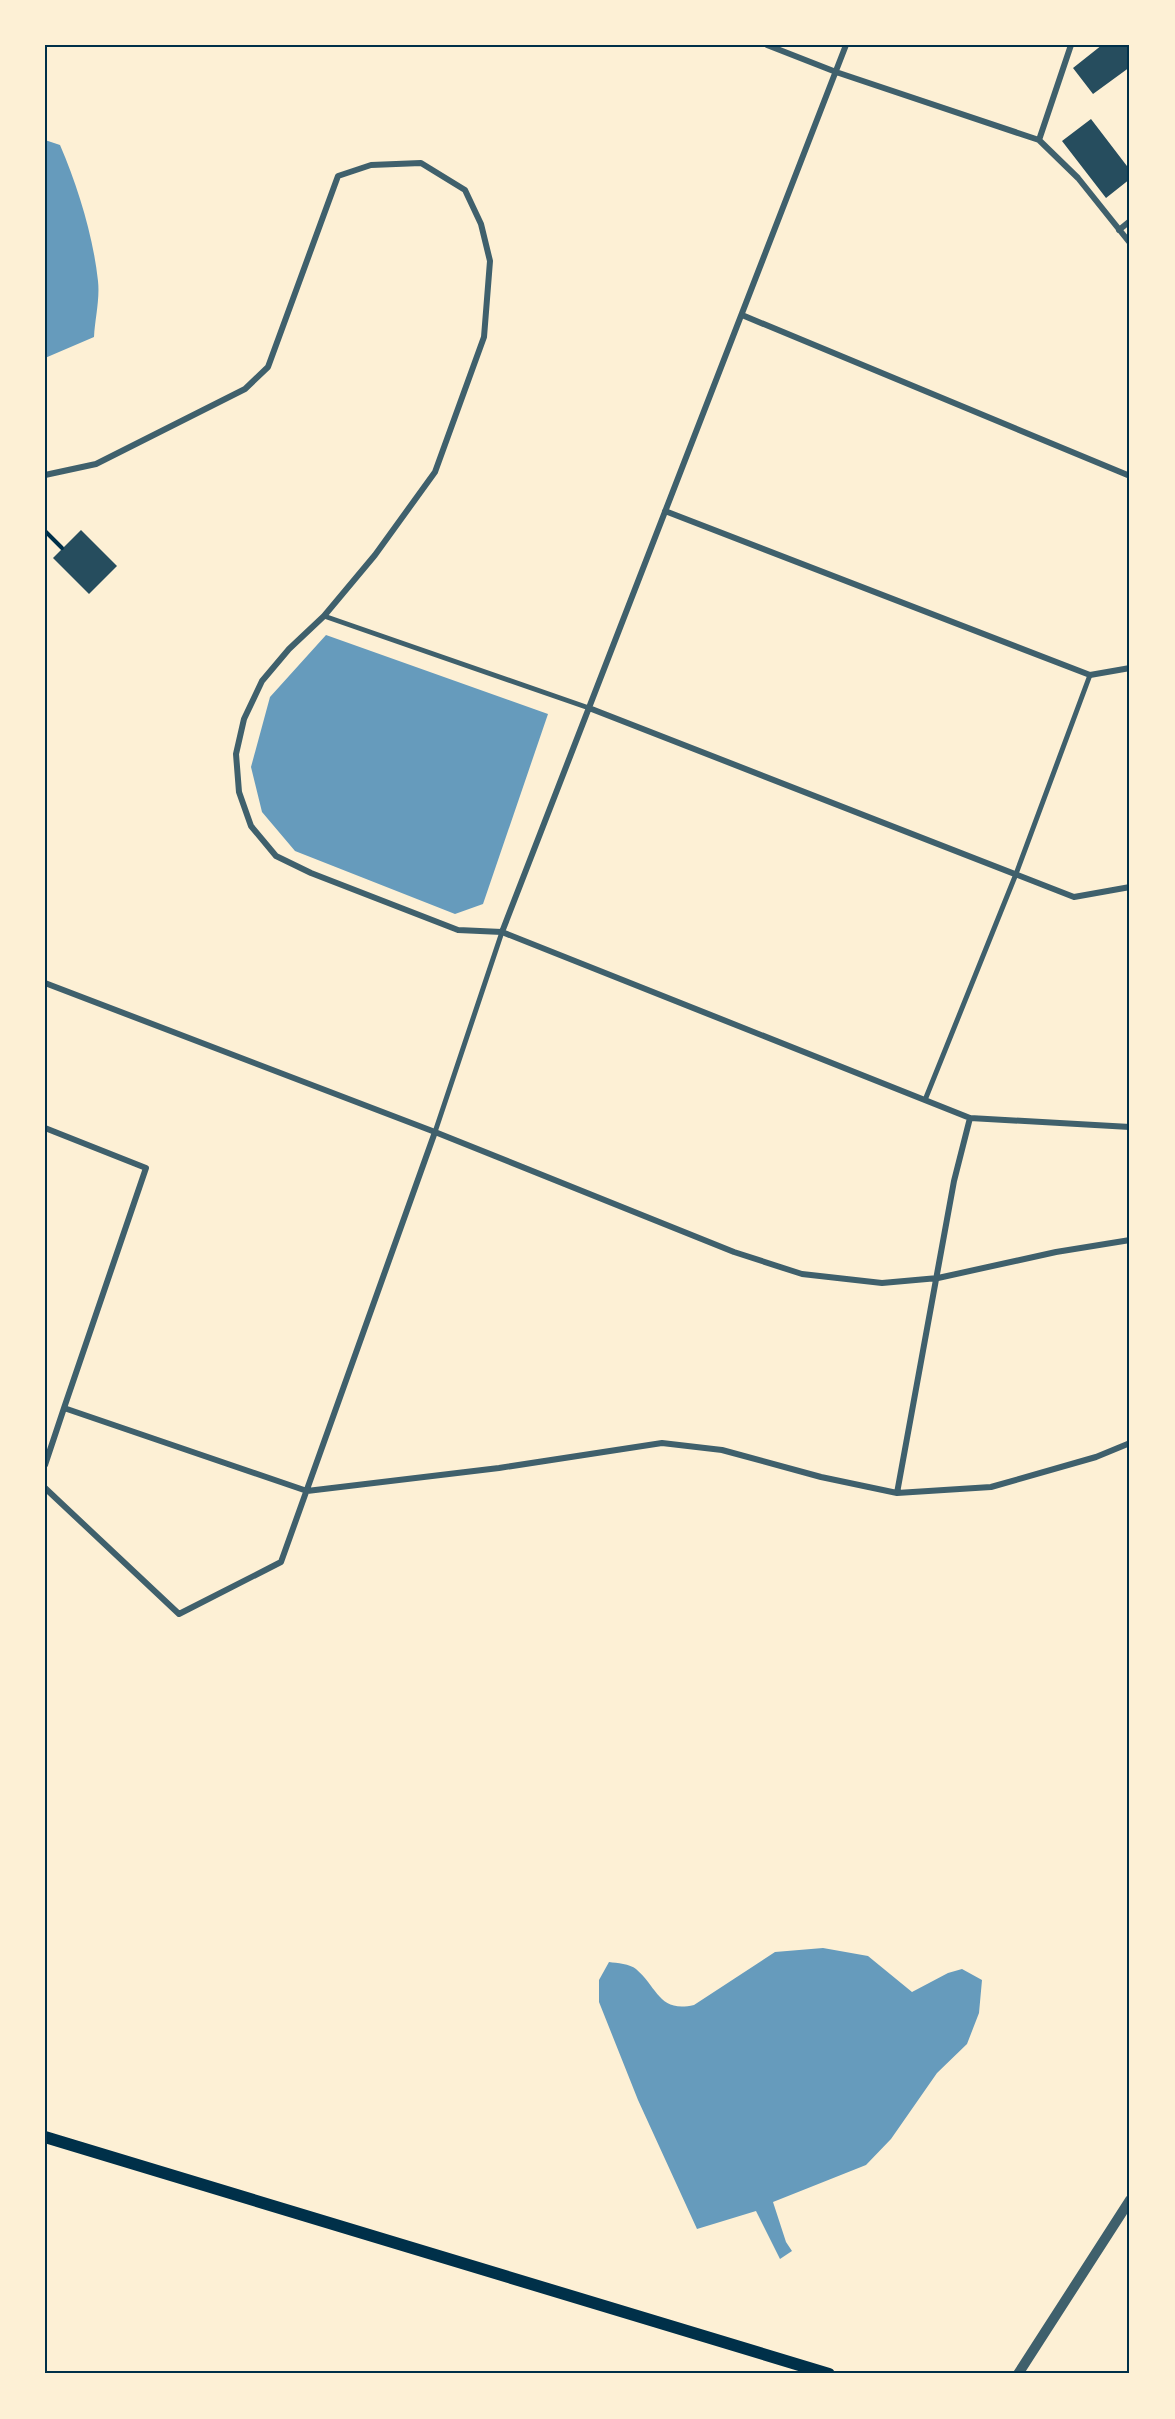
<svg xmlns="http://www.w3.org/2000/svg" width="1175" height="2419" viewBox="0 0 1175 2419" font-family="Roboto,sans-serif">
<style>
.water{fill:#669bbc}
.building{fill:#264d5e}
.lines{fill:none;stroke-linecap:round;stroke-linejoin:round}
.path{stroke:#003049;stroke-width:4}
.pedestrian{stroke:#3f606c;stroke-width:5}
.minor{stroke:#3f606c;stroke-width:6}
.tertiary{stroke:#3f606c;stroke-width:10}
.secondary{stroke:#003049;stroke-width:12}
.neatline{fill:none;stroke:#003049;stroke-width:2}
</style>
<rect width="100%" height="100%" fill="#fdf0d5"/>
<!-- water -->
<path class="water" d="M 45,140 L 60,145 C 78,187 93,235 98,281 C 100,299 95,319 94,337 L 45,358 Z
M 326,635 L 548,714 L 483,904 L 455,914 L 295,851 L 262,812 L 251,767 L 270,697 Z
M 823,1948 L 868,1956 L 912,1992 L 948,1973 L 962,1969 L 982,1980 L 979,2013 L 967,2044 L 937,2073 L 891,2139 L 866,2165 L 773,2202 L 786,2242 L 792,2251 L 780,2259 L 756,2211 L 697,2229 L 638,2100 L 599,2002 L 599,1980 L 609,1962 C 617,1963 630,1964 636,1969 C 658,1988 659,2013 694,2005 L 775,1952 Z"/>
<!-- building -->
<path class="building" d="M 1102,45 L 1130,45 L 1130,67 L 1093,94 L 1073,68 Z
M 1091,119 L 1130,170 L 1130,179 L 1106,198 L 1062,141 Z
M 81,530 L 117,566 L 89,594 L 53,558 Z"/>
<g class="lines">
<!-- path -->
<path class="path" d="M 45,531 L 62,548"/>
<!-- pedestrian -->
<path class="pedestrian" d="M 324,616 L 589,708
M 925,1100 L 1016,874 L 1090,675
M 435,1132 L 502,932"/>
<!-- minor -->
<path class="minor" d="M 767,45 L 836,72 L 1039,140 L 1078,178 L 1130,243
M 846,45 L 502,932 L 970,1118 L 1130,1127
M 1039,140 L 1071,45
M 1119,230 L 1130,221
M 742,315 L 1130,476
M 45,475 L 96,464 L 245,389 L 268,367 L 338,176 L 371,165 L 421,163 L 465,190 L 481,224 L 490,261 L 484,337 L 435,472 L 375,555 L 324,616 L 289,649 L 262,681 L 244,719 L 236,754 L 239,792 L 251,826 L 276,856 L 311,873 L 458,930 L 502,932
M 665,511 L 1090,675 L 1130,668
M 589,708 L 1074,897 L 1130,887
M 45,983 L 435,1132 L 734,1252 L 802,1274 L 882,1283 L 938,1278 L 1056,1252 L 1130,1240
M 45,1128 L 146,1168 L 64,1408 L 307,1491 L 499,1468 L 662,1443 L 722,1450 L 821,1477 L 897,1493 L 991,1487 L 1096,1457 L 1130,1443
M 45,1465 L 64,1408
M 45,1488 L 179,1614 L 281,1562 L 435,1132
M 897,1493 L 954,1181 L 970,1118"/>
<!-- tertiary -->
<path class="tertiary" d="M 1018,2374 L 1130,2200"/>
<!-- secondary -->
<path class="secondary" d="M 45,2137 L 829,2374"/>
</g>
<!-- border -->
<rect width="1175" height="2419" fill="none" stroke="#fdf0d5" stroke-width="93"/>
<rect x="46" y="46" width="1082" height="2326" class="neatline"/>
</svg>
